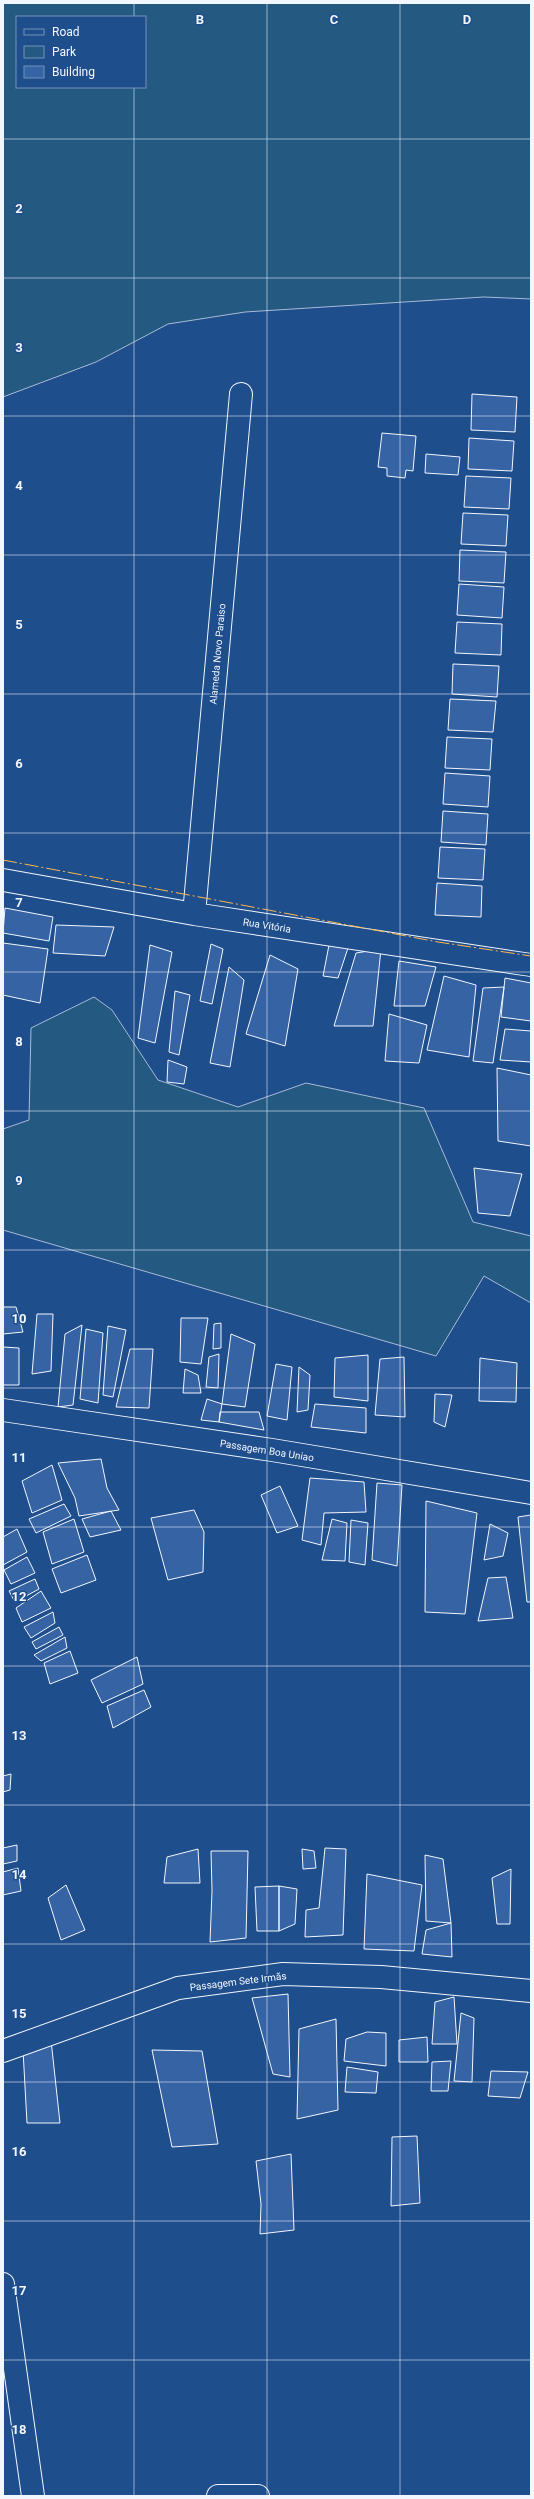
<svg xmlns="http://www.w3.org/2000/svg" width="534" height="2499" viewBox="0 0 534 2499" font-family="Roboto,sans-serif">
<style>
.green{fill:#245a82;stroke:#a8bbd7;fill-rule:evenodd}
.building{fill:#3563a3;stroke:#f2f6ff}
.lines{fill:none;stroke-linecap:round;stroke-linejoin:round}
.minor-casing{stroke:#f2f6ff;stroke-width:24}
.minor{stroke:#1f4e8c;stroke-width:22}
.power{stroke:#ffb74d;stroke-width:1;stroke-dasharray:14 3 2 3;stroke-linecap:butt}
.grid{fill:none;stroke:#f2f6ff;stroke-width:1;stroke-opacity:0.55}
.labels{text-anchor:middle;stroke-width:3;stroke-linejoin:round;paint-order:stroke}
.street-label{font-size:10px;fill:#f2f6ff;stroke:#1f4e8c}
.grid-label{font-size:13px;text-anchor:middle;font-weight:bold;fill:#f2f6ff;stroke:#1f4e8c;stroke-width:3;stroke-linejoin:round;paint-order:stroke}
</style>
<rect width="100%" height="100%" fill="#1f4e8c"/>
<!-- green -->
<path class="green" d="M 3,3 L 531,3 L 531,299 L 484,297 L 245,312 L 168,324 L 96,362 L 3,397 ZM 17,17 L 145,17 L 145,87 L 17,87 Z
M 94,997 L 112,1010 L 158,1080 L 238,1107 L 306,1083 L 424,1108 L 473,1222 L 531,1236 L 531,1303 L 484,1276 L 436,1356 L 3,1230 L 3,1129 L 29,1120 L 31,1028 Z"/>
<!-- building -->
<path class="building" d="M 472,394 L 517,397 L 515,432 L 471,430 Z
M 382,433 L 416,436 L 413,471 L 406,470 L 405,478 L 387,476 L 387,468 L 378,467 Z
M 469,438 L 514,441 L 512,471 L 468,469 Z
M 426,454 L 460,457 L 458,475 L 425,473 Z
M 466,476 L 511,478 L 509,509 L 464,507 Z
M 463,513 L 508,515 L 506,546 L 461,544 Z
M 460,550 L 506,552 L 504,583 L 459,581 Z
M 459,584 L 504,587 L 502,618 L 457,615 Z
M 457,622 L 502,624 L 501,655 L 455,653 Z
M 453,664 L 499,666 L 497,697 L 452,694 Z
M 450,699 L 496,701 L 493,732 L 448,730 Z
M 447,737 L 492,739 L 490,770 L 445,768 Z
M 445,773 L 490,776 L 488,807 L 443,804 Z
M 443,811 L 488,814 L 486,845 L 441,842 Z
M 440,847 L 485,849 L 483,880 L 438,878 Z
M 437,883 L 482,886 L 481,917 L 435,915 Z
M 5,908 L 53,917 L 49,941 L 3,933 Z
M 56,925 L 114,927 L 105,956 L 53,953 Z
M 3,943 L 48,949 L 40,1003 L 3,995 Z
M 211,944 L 223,949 L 212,1004 L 200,1001 Z
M 150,945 L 172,952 L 155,1043 L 138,1038 Z
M 329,945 L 348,948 L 338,978 L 323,976 Z
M 381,949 L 373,1026 L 334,1026 L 356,953 Z
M 270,955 L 298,969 L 285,1046 L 246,1034 Z
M 399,961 L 436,967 L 425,1006 L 394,1006 Z
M 229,967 L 244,980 L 230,1067 L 210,1063 Z
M 444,976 L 476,985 L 469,1057 L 427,1050 Z
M 505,978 L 531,983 L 531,1021 L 501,1017 Z
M 504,987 L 493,1063 L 473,1061 L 483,988 Z
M 175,991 L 190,995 L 179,1055 L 169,1052 Z
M 389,1014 L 427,1025 L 419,1063 L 385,1061 Z
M 505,1029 L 531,1031 L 531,1062 L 500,1060 Z
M 168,1060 L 187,1067 L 184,1084 L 167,1082 Z
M 497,1068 L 531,1075 L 531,1146 L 498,1141 Z
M 474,1168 L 522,1174 L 510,1216 L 478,1213 Z
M 3,1307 L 16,1307 L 23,1332 L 3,1334 Z
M 37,1314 L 53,1314 L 51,1371 L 32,1374 Z
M 181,1318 L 208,1318 L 201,1364 L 180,1362 Z
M 221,1323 L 221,1348 L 213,1349 L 214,1324 Z
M 82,1325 L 73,1405 L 58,1407 L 65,1334 Z
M 108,1326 L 126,1330 L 113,1397 L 103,1395 Z
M 86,1329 L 103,1333 L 98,1403 L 80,1399 Z
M 231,1334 L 255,1344 L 245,1407 L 222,1404 Z
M 3,1347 L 19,1348 L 19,1385 L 3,1385 Z
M 130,1349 L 153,1349 L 149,1408 L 116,1407 Z
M 219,1354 L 218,1388 L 206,1387 L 209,1357 Z
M 368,1355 L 368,1401 L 334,1397 L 335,1358 Z
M 404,1357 L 405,1417 L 375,1415 L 380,1359 Z
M 480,1358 L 517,1363 L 516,1402 L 479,1401 Z
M 276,1364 L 292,1367 L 287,1420 L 267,1416 Z
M 299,1367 L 310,1375 L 308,1410 L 297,1412 Z
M 185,1369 L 198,1375 L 201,1393 L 183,1393 Z
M 435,1394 L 452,1395 L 445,1427 L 434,1422 Z
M 207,1399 L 222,1404 L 219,1422 L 201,1420 Z
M 315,1404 L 366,1408 L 366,1433 L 311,1427 Z
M 220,1412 L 259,1412 L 264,1430 L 219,1422 Z
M 101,1459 L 107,1488 L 119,1510 L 79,1516 L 75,1498 L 58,1463 Z
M 52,1465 L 62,1500 L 32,1513 L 22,1481 Z
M 310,1478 L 364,1482 L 366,1512 L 324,1513 L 321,1545 L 302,1540 Z
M 377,1483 L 402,1485 L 397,1566 L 372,1560 Z
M 280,1486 L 298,1526 L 277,1533 L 261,1495 Z
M 426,1501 L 477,1513 L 465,1614 L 425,1612 Z
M 64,1504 L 71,1516 L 36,1533 L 29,1519 Z
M 194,1510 L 204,1532 L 203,1572 L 168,1580 L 151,1518 Z
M 111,1511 L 121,1530 L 90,1537 L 82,1519 Z
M 531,1515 L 531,1602 L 527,1602 L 518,1517 Z
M 74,1519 L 84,1552 L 52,1564 L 43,1532 Z
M 332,1519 L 347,1523 L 345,1561 L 322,1560 Z
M 351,1520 L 368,1523 L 365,1565 L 349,1562 Z
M 490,1524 L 508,1533 L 503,1556 L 484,1560 Z
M 17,1529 L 27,1552 L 3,1565 L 3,1537 Z
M 87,1555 L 96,1580 L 61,1593 L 52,1569 Z
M 27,1557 L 35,1573 L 11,1584 L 4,1570 Z
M 506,1577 L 513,1618 L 478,1621 L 488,1578 Z
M 35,1579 L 39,1589 L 15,1602 L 9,1591 Z
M 41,1591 L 51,1608 L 22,1622 L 16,1608 Z
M 53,1612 L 55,1623 L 31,1638 L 24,1627 Z
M 59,1627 L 63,1635 L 36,1649 L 32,1642 Z
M 65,1637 L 67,1648 L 41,1661 L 34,1655 Z
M 70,1651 L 78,1673 L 50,1684 L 44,1663 Z
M 137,1657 L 143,1684 L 102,1703 L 91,1680 Z
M 144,1690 L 151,1707 L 113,1728 L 107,1706 Z
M 11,1774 L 10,1790 L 3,1792 L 3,1776 Z
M 17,1845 L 17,1861 L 3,1864 L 3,1848 Z
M 325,1848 L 346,1849 L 343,1935 L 305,1937 L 306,1910 L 319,1908 Z
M 198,1849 L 200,1883 L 164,1883 L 167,1857 Z
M 302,1849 L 314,1851 L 316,1868 L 303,1869 Z
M 211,1851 L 248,1851 L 246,1938 L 210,1942 L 212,1891 Z
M 425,1855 L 443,1859 L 451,1923 L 426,1921 Z
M 18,1868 L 21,1891 L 3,1895 L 3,1872 Z
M 511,1869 L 510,1924 L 497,1924 L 492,1878 Z
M 367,1874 L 422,1885 L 414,1951 L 364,1949 Z
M 66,1885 L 85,1930 L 61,1940 L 48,1898 Z
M 279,1886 L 279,1931 L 257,1931 L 255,1887 Z
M 279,1886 L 297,1889 L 295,1924 L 279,1931 Z
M 451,1923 L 452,1957 L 422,1954 L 426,1930 Z
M 288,1994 L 290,2077 L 273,2074 L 252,1998 Z
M 454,1997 L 457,2044 L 432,2044 L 435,2002 Z
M 461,2013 L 474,2018 L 472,2082 L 454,2081 Z
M 336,2019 L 338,2110 L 297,2119 L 299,2029 Z
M 367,2032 L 386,2033 L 386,2066 L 344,2061 L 346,2039 Z
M 427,2037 L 428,2062 L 399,2062 L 399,2040 Z
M 51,2040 L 60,2123 L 27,2123 L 23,2050 Z
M 152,2050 L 202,2051 L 218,2144 L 172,2147 Z
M 451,2061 L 448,2091 L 431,2091 L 432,2062 Z
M 347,2067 L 378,2072 L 376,2093 L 345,2092 Z
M 491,2071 L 528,2072 L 520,2098 L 488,2096 Z
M 417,2136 L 420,2203 L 391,2206 L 392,2137 Z
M 291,2154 L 294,2230 L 260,2234 L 261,2204 L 256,2161 Z"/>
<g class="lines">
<defs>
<path id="minor" d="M 3,880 L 194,914 L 531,965
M 194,914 L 241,394
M 3,1410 L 272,1450 L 531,1493
M 3,2051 L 178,1988 L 283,1974 L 381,1977 L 531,1991
M 3,2284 L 33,2496
M 218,2496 L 258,2496"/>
</defs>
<!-- minor casing -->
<use href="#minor" class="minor-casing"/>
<!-- minor -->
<use href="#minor" class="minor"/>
<!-- power -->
<path class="power" d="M 3,860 L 438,942 L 531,956"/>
</g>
<!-- grid -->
<path class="grid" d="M 134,3 L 134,17M 267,3 L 267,2496M 400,3 L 400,2496M 134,87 L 134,2496M 3,139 L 531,139M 3,278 L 531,278M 3,416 L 531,416M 3,555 L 531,555M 3,694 L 531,694M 3,833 L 531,833M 3,972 L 531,972M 3,1111 L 531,1111M 3,1250 L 531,1250M 3,1388 L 531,1388M 3,1527 L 531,1527M 3,1666 L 531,1666M 3,1805 L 531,1805M 3,1944 L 531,1944M 3,2082 L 531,2082M 3,2221 L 531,2221M 3,2360 L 531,2360"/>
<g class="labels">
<!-- street labels -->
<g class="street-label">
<text transform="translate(217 654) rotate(-85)" y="4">Alameda Novo Paraiso</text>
<text transform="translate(267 925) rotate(9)" y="4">Rua Vitória</text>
<text transform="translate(267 1450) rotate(9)" y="4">Passagem Boa Uniao</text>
<text transform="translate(238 1981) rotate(-7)" y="4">Passagem Sete Irmãs</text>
</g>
</g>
<g class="grid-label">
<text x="200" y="24">B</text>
<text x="334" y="24">C</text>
<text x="467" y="24">D</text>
<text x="19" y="213">2</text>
<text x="19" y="352">3</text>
<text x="19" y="490">4</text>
<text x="19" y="629">5</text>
<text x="19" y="768">6</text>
<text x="19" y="907">7</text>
<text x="19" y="1046">8</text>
<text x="19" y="1185">9</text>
<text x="19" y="1323">10</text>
<text x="19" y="1462">11</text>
<text x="19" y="1601">12</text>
<text x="19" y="1740">13</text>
<text x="19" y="1879">14</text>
<text x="19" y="2018">15</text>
<text x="19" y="2156">16</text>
<text x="19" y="2295">17</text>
<text x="19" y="2434">18</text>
</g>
<!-- border -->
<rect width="534" height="2499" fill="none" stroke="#f2f6ff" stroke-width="8"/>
<!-- legend -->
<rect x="16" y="16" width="130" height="72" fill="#1f4e8c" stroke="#7391ba"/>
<rect x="24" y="29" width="20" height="6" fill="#1f4e8c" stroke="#7391ba"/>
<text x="52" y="36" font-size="12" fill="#f2f6ff">Road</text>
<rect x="24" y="46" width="20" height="12" fill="#245a82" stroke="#7391ba"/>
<text x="52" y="56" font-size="12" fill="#f2f6ff">Park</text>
<rect x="24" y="66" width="20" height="12" fill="#3563a3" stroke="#7391ba"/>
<text x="52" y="76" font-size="12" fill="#f2f6ff">Building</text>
</svg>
